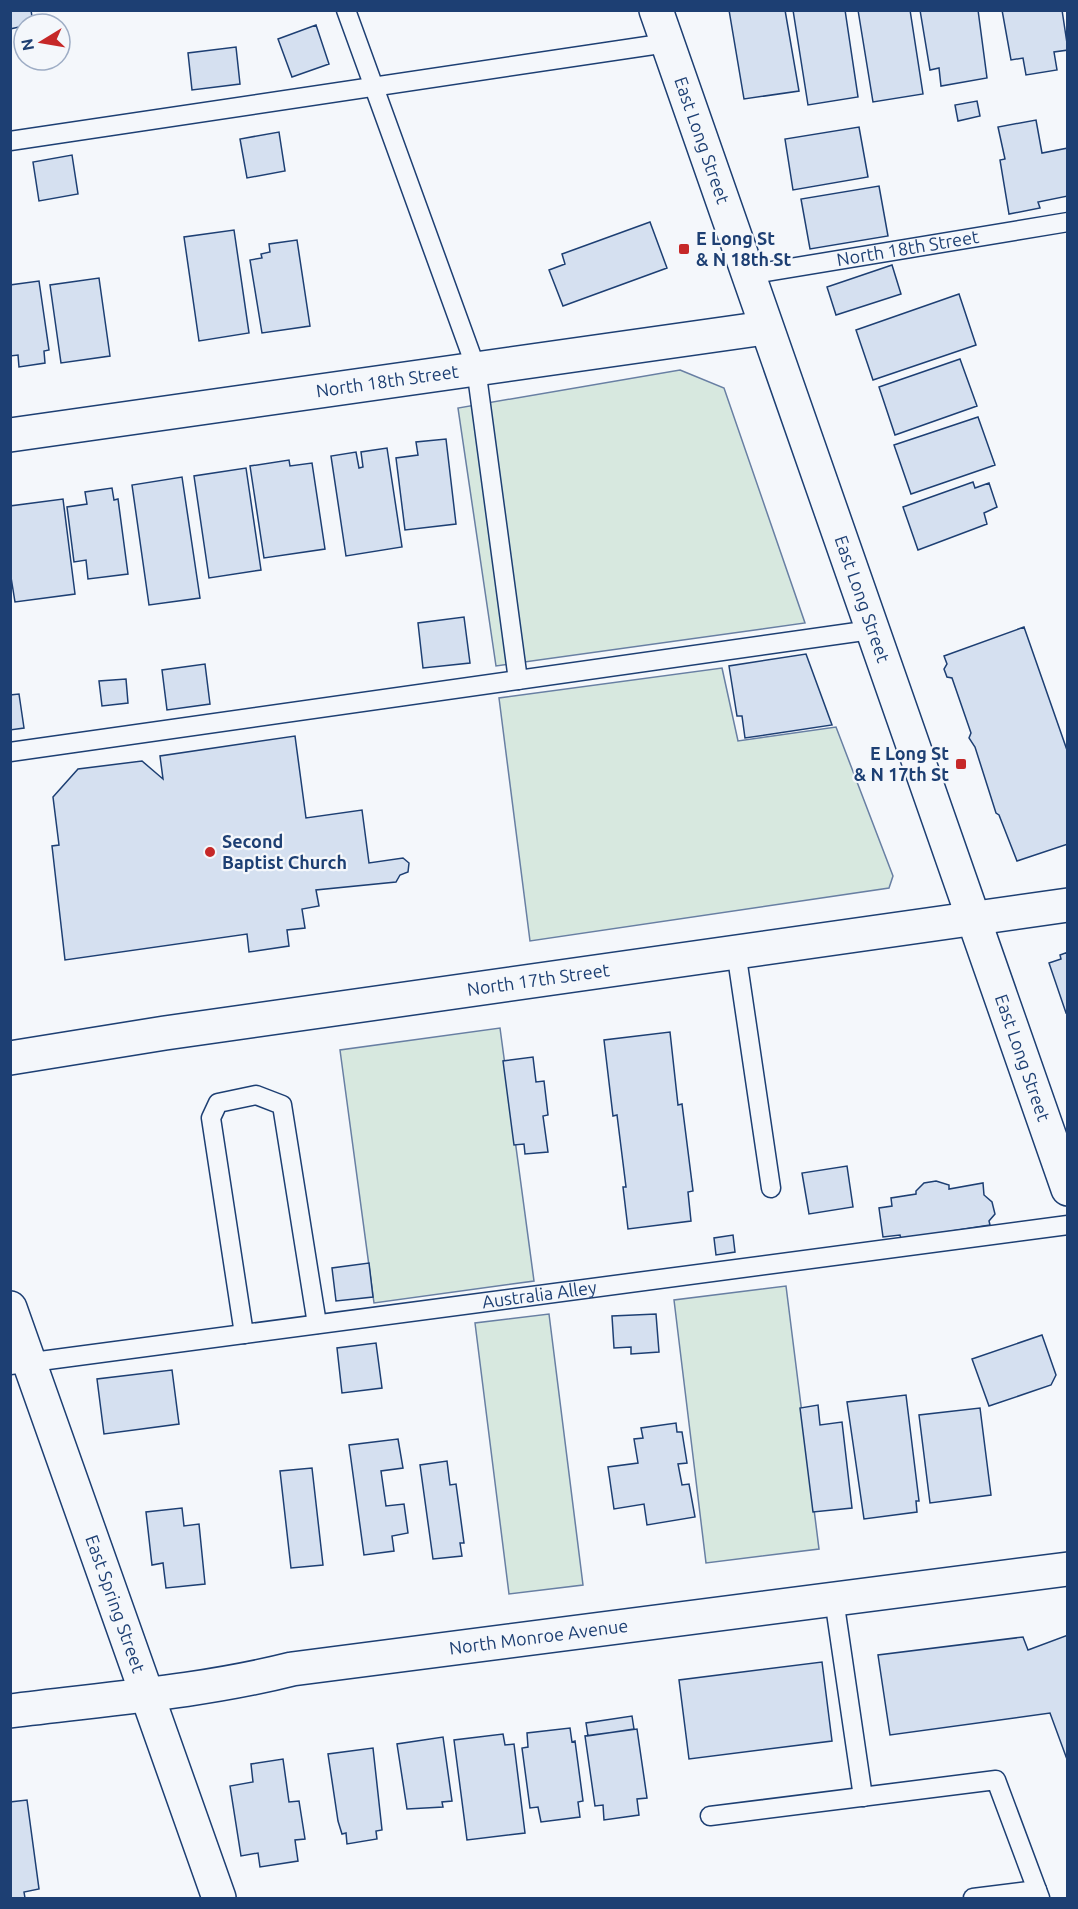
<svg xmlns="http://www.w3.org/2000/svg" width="1078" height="1909" viewBox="0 0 1078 1909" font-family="Ubuntu,sans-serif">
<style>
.green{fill:#d7e8df;stroke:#687fa3;stroke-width:1.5}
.building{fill:#d5e0f0;stroke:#1d3f73;stroke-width:1.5}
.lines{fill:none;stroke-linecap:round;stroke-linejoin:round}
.service-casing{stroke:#1d3f73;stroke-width:21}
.minor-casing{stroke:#1d3f73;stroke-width:36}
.tertiary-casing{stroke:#1d3f73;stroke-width:36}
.service{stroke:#f4f7fb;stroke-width:18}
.minor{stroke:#f4f7fb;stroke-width:33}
.tertiary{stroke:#f4f7fb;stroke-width:33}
.poi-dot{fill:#c62828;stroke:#f4f7fb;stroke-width:2}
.labels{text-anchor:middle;stroke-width:4.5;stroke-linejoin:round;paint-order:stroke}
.street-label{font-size:18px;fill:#1d3f73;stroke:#f4f7fb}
.poi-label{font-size:18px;font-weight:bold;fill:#1d3f73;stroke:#f4f7fb;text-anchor:start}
</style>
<rect width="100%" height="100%" fill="#f4f7fb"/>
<!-- green -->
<path class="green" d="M 680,370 L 724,388 L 805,623 L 496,666 L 458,408 Z
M 722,668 L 738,741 L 836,727 L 893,876 L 889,888 L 530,941 L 499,698 Z
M 500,1028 L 534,1281 L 374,1303 L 340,1050 Z
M 786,1286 L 819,1549 L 706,1563 L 674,1300 Z
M 549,1314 L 583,1585 L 509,1594 L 475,1323 Z"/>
<!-- building -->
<path class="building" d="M 10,10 L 31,10 L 33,24 L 10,29 Z
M 729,10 L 785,10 L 799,91 L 744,99 Z
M 793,10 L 845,10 L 858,97 L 808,105 Z
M 858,10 L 910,10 L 923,94 L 873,102 Z
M 920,10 L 978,10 L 987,78 L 941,86 L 939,68 L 930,70 Z
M 1002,10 L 1062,10 L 1068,50 L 1054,52 L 1057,70 L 1026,75 L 1023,58 L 1011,60 Z
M 316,25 L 329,64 L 292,77 L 278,39 Z
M 236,47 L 240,84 L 192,90 L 188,53 Z
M 977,101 L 980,116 L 958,121 L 955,105 Z
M 1036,120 L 1042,153 L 1068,148 L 1068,196 L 1038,202 L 1040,208 L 1009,214 L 1000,160 L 1005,159 L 998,127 Z
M 859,127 L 868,177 L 793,190 L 785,139 Z
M 279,132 L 285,171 L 247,178 L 240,139 Z
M 72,155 L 78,194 L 39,201 L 33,162 Z
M 879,186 L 888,236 L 810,249 L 801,199 Z
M 650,222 L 667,268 L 563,306 L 549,270 L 565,264 L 562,254 Z
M 234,230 L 249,333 L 199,341 L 184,237 Z
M 297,240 L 310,326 L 262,333 L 250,260 L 262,258 L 261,254 L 270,252 L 269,244 Z
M 892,265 L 901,294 L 836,315 L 827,287 Z
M 99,278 L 110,356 L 61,363 L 50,285 Z
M 39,281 L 49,350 L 44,351 L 45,363 L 19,367 L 18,355 L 10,356 L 10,285 Z
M 959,294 L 976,345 L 873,380 L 856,330 Z
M 960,359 L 977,406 L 895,435 L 879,387 Z
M 978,417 L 995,465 L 911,494 L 894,445 Z
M 446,439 L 456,524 L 405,530 L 396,458 L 418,455 L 416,442 Z
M 387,448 L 402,547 L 346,556 L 331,456 L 356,452 L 359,468 L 363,467 L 361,452 Z
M 289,460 L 290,466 L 312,463 L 325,549 L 264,558 L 250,466 Z
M 246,468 L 261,570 L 209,578 L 194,476 Z
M 182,477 L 200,598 L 149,605 L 132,485 Z
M 973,482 L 975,488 L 989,483 L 997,507 L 984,513 L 987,524 L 918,550 L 903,507 Z
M 112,488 L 114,500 L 118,499 L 128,574 L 88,579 L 86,560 L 74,562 L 67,507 L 87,504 L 85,492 Z
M 63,499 L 75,594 L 15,602 L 10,571 L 10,506 Z
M 464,617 L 470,663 L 423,668 L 418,623 Z
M 1024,627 L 1068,753 L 1068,844 L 1017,861 L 999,815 L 996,813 L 975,747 L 969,738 L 971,733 L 952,678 L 947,677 L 944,669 L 947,664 L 944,656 Z
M 806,654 L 832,725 L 745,738 L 742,716 L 737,716 L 729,666 Z
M 205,664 L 210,704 L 167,710 L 162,670 Z
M 126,679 L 128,703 L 102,706 L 99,681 Z
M 19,694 L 24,728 L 10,730 L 10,695 Z
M 295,736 L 306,818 L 362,810 L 369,863 L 403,858 L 409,863 L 408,872 L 400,875 L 396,882 L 316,890 L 319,906 L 302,909 L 305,928 L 287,930 L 289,946 L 249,952 L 247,934 L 65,960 L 52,846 L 59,845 L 53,797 L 78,769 L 142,761 L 163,779 L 160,756 Z
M 1068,952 L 1068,1012 L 1066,1013 L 1049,963 L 1061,959 L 1060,955 Z
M 670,1032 L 678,1105 L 682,1104 L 693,1191 L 688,1192 L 691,1221 L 628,1229 L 623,1187 L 626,1187 L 617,1115 L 613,1116 L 604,1040 Z
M 533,1057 L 536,1082 L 544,1081 L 548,1115 L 543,1116 L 548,1152 L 525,1154 L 524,1144 L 514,1145 L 503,1061 Z
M 847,1166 L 853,1207 L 809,1214 L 802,1173 Z
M 936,1181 L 949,1185 L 949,1189 L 983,1183 L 984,1195 L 992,1202 L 995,1214 L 989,1221 L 990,1225 L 901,1239 L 900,1235 L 883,1237 L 879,1208 L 892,1206 L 891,1198 L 916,1194 L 916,1191 L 924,1183 Z
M 733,1235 L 735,1252 L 716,1255 L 714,1238 Z
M 369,1263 L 373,1297 L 336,1301 L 332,1268 Z
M 656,1314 L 659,1352 L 631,1354 L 631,1347 L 614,1348 L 612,1316 Z
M 1042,1335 L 1056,1375 L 1051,1385 L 989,1406 L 972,1359 Z
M 376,1343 L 382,1388 L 342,1393 L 337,1348 Z
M 172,1370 L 179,1424 L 104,1434 L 97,1379 Z
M 906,1395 L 919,1501 L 916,1501 L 917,1512 L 864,1519 L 847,1402 Z
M 818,1405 L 820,1425 L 842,1422 L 852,1508 L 813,1512 L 800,1408 Z
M 980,1408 L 991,1495 L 930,1503 L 919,1415 Z
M 676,1423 L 677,1432 L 682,1432 L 687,1463 L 678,1464 L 682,1485 L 689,1484 L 695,1517 L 647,1525 L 644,1504 L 614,1509 L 608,1467 L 638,1463 L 634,1439 L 643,1438 L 641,1428 Z
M 398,1439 L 403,1468 L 381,1471 L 386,1506 L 404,1504 L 408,1533 L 392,1536 L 394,1551 L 364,1555 L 349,1445 Z
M 447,1461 L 450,1485 L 456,1484 L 464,1543 L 460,1543 L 462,1556 L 433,1559 L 420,1465 Z
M 312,1468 L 323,1565 L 291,1568 L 280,1471 Z
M 182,1508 L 184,1526 L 199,1524 L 205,1584 L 166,1588 L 163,1563 L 152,1565 L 146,1512 Z
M 1068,1635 L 1068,1762 L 1050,1713 L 890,1735 L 878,1655 L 1023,1637 L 1028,1650 Z
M 822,1662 L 832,1741 L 689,1759 L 679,1680 Z
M 632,1716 L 634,1729 L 588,1736 L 586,1723 Z
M 570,1728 L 572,1742 L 575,1741 L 583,1801 L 578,1802 L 580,1817 L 541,1822 L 538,1807 L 530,1808 L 522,1748 L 528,1747 L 527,1733 Z
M 637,1729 L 647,1798 L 637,1799 L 639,1815 L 604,1820 L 603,1805 L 595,1806 L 585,1736 Z
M 503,1734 L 505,1745 L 514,1744 L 525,1833 L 467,1840 L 454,1740 Z
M 443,1737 L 452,1801 L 442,1802 L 443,1807 L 407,1809 L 397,1744 Z
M 373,1748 L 382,1830 L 376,1831 L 377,1839 L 347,1844 L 346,1833 L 342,1834 L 338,1821 L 328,1754 Z
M 283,1759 L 289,1802 L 299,1801 L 305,1839 L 295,1840 L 298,1861 L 260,1867 L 258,1853 L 241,1856 L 230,1786 L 253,1782 L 251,1764 Z
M 27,1800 L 39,1889 L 24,1892 L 25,1898 L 10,1898 L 10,1802 Z"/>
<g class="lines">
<defs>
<g id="service">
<path d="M 346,10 L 476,368 L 518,680"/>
<path d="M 10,141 L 667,43"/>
<path id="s1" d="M 748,275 L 1068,222"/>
<path d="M 10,752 L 871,630"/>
<path d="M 736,951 L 771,1188"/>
<path d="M 244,1334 L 211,1118 L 218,1103 L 256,1095 L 282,1105 L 317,1324"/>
<path id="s2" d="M 10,1365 L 1068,1225"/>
<path d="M 834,1599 L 863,1797"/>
<path d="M 710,1816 L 996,1780 L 1040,1898"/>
<path d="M 973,1898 L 1037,1890"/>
</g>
<g id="minor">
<path id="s3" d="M 10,435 L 765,328"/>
<path id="s4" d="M 10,1058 L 165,1033 L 1068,905"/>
<path id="s5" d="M 10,1308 L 219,1898"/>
<path id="s6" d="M 10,1711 C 104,1699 201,1692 292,1669 L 1068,1569"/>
</g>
<g id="tertiary">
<path id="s7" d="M 656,10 L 1068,1189"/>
</g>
</defs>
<!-- service casing -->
<use href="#service" class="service-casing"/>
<!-- minor casing -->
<use href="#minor" class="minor-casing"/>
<!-- tertiary casing -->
<use href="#tertiary" class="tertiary-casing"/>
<!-- service -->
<use href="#service" class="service"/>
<!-- minor -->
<use href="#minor" class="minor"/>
<!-- tertiary -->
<use href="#tertiary" class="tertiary"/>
</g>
<!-- markers -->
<g class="poi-dot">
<rect x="678" y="243" width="12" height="12" rx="3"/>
<rect x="955" y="758" width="12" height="12" rx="3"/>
<circle cx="210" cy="852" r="6"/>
</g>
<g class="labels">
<!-- street labels -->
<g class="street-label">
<text dy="6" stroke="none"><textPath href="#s7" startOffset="138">East Long Street</textPath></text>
<text dy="6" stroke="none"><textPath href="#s1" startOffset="162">North 18th Street</textPath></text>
<text dy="6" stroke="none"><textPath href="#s3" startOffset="381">North 18th Street</textPath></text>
<text dy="6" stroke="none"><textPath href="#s7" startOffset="624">East Long Street</textPath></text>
<text dy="6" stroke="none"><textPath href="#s4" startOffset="534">North 17th Street</textPath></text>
<text dy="6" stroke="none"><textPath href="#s7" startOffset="1110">East Long Street</textPath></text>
<text dy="6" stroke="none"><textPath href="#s2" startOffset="534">Australia Alley</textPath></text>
<text dy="6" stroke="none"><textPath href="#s5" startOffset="314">East Spring Street</textPath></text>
<text dy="6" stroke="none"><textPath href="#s6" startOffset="534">North Monroe Avenue</textPath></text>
</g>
<!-- poi labels -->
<g class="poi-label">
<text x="696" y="245">E Long St<tspan x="696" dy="21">&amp; N 18th St</tspan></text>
<text x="949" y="760" text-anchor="end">E Long St<tspan x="949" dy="21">&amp; N 17th St</tspan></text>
<text x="222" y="848">Second<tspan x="222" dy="21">Baptist Church</tspan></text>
</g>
</g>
<!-- border -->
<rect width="1078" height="1909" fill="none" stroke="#1d3f73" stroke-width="24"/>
<!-- north arrow -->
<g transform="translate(42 42) rotate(259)"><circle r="28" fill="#f4f7fb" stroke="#9eadc5" stroke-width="1.5"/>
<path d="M0-4.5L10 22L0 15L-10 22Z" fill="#c62828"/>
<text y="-9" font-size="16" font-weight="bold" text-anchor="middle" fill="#1d3f73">N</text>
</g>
</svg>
